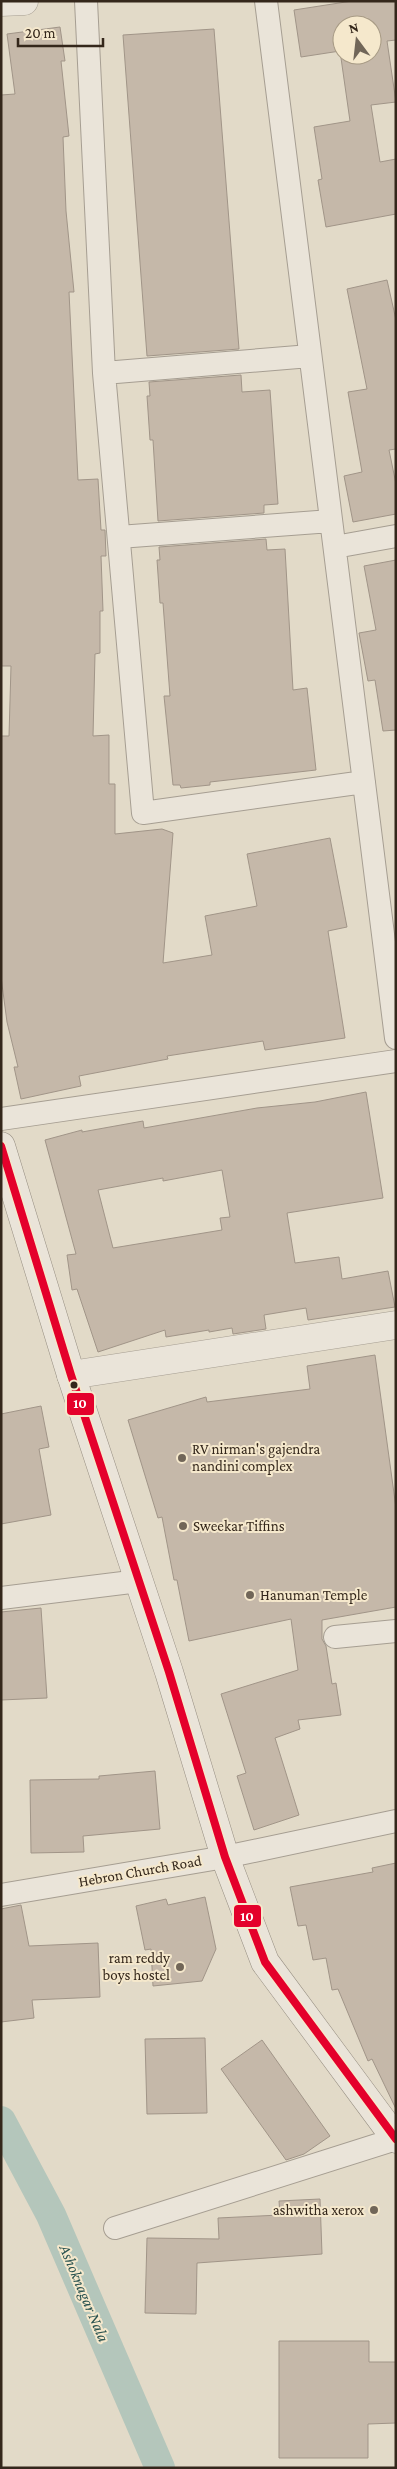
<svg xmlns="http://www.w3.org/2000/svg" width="397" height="2469" viewBox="0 0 397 2469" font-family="'Crimson Pro',serif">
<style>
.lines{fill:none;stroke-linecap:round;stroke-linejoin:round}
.canal{stroke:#b4c6bb;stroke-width:30}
.building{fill:#c5b8a9;stroke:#a19588;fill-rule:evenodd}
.minor-casing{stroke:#a69e92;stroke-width:24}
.tertiary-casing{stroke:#a69e92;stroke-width:29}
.secondary-casing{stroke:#968e82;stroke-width:29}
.minor{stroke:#eae4d9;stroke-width:22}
.tertiary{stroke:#eae4d9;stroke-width:28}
.secondary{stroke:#eae4d9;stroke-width:28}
.bus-1-casing{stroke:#f5e8cc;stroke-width:11}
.bus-1{stroke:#e4002b;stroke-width:8}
.bus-dot{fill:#34271b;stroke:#f5e8cc;stroke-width:2}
.poi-dot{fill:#716658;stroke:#f5e8cc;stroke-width:2}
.labels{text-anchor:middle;stroke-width:4;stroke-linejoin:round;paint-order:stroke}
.poi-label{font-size:15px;fill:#34271b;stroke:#f5e8cc;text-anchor:start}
.street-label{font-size:15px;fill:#34271b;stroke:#f5e8cc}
.water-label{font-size:16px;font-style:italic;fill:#2a5350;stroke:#f5e8cc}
.line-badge{stroke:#f5e8cc;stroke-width:2}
.badge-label{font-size:14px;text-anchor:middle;font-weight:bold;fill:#fff}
</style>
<rect width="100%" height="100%" fill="#e2dac8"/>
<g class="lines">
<!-- canal -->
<path class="canal" d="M 1,2121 L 51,2215 L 160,2468"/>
</g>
<!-- building -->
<path class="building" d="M 352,1 L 396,1 L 396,40 L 387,41 L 396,102 L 371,105 L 380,162 L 396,159 L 396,214 L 326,227 L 318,180 L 322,179 L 314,127 L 350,121 L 340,51 L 301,57 L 294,10 ZM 342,25 L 372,25 L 372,55 L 342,55 Z
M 60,27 L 65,61 L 61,61 L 69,136 L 63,137 L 66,211 L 74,292 L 69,292 L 78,480 L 98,479 L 101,530 L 105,530 L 106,556 L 101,556 L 103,611 L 100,611 L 100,653 L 95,654 L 93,736 L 109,735 L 109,784 L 115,784 L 115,834 L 162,829 L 173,833 L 163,963 L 212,955 L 205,916 L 257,906 L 247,854 L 330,838 L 347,927 L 328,931 L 345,1038 L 265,1050 L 263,1041 L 167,1056 L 168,1059 L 79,1076 L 81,1086 L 21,1099 L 14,1067 L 18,1067 L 7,1022 L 1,977 L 1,736 L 9,736 L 11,666 L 1,666 L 1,95 L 15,94 L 7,34 Z
M 214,29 L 239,349 L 147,356 L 123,35 Z
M 387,280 L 396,320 L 396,449 L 389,450 L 396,484 L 396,514 L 353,522 L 344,476 L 362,472 L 348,392 L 367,389 L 347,289 Z
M 241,375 L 242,392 L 270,390 L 278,504 L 264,505 L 264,513 L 158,521 L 153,440 L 150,440 L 147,396 L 150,396 L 149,382 Z
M 266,539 L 267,550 L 285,549 L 293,690 L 307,688 L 316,770 L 210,782 L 210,785 L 181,788 L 180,785 L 173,785 L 164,696 L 170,696 L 163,603 L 160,603 L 157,560 L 160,560 L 159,547 Z
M 396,560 L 396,730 L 383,731 L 375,680 L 368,681 L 359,633 L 376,630 L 364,566 Z
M 366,1092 L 383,1198 L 287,1213 L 295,1263 L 339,1257 L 342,1279 L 388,1271 L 395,1307 L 308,1320 L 306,1308 L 264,1315 L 266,1329 L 233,1334 L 232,1328 L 209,1332 L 209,1330 L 166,1337 L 165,1330 L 98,1352 L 77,1289 L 72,1290 L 67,1255 L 76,1254 L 45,1140 L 82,1130 L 82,1132 L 143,1121 L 144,1128 L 257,1108 L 315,1102 ZM 222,1170 L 230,1217 L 220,1218 L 222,1230 L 113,1248 L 98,1190 L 163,1178 L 163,1181 Z
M 375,1355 L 396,1508 L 396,1607 L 322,1620 L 322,1639 L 326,1646 L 332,1684 L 336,1683 L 341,1715 L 298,1720 L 300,1729 L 275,1738 L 299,1815 L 254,1830 L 237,1776 L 246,1773 L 221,1694 L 298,1670 L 291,1619 L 189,1641 L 177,1580 L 174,1580 L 162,1517 L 158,1518 L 128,1420 L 206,1397 L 207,1402 L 310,1389 L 307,1366 Z
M 41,1406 L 49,1447 L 39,1449 L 51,1515 L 1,1524 L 1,1414 Z
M 41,1608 L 47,1698 L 1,1700 L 1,1612 Z
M 155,1771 L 160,1829 L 83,1836 L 84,1852 L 31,1853 L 30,1780 L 99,1779 L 99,1776 Z
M 396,1863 L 396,2109 L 372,2059 L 368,2061 L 338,1989 L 332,1990 L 326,1958 L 313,1960 L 306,1925 L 298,1926 L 290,1887 L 373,1872 L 372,1868 Z
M 205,1897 L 216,1949 L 202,1981 L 153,1986 L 151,1949 L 145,1950 L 136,1906 L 166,1899 L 168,1905 Z
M 21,1905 L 29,1946 L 98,1943 L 100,1997 L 32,2000 L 34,2018 L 1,2022 L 1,1909 Z
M 205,2038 L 207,2113 L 147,2114 L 145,2039 Z
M 262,2040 L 330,2136 L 304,2154 L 286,2160 L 221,2069 Z
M 320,2199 L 322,2254 L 197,2263 L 196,2314 L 145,2313 L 147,2238 L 219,2239 L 218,2218 L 280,2215 L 279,2201 Z
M 279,2341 L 369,2341 L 369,2362 L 396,2362 L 396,2423 L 368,2424 L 368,2458 L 279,2458 Z"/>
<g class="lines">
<defs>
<path id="minor" d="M 86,1 L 104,373 L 143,813 L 364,782
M 266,1 L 396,1038
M 104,373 L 310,356
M 119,537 L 331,521
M 335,547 L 396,536
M 1,1119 L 396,1061
M 1,1598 L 139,1581
M 335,1637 L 396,1631
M 1,1895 L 225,1857 L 396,1821
M 115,2228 L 396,2139"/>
<path id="tertiary" d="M 1,2 L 24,1
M 71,1375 L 396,1325"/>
<path id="secondary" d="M 1,1146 L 71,1375 L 169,1672 L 225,1857 L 265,1962 L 396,2139"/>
</defs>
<!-- minor casing -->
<use href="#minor" class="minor-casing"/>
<!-- tertiary casing -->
<use href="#tertiary" class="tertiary-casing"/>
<!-- secondary casing -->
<use href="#secondary" class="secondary-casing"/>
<!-- minor -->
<use href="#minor" class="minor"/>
<!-- tertiary -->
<use href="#tertiary" class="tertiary"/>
<!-- secondary -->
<use href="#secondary" class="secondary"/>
<defs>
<path id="bus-1" d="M 1,1146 L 71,1375 L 169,1672 L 225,1857 L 265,1962 L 396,2139"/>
</defs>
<!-- bus-1 casing -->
<use href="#bus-1" class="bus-1-casing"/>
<!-- bus-1 -->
<use href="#bus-1" class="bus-1"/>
</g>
<!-- markers -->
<circle class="bus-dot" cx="74" cy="1385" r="4.5"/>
<g class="poi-dot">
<circle cx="182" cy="1458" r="5"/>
<circle cx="183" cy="1526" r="5"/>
<circle cx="250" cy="1595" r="5"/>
<circle cx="180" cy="1967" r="5"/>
<circle cx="374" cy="2210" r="5"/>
</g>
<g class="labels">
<!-- poi labels -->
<g class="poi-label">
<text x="192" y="1454">RV nirman's gajendra<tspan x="192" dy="17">nandini complex</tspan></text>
<text x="193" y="1531">Sweekar Tiffins</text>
<text x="260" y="1600">Hanuman Temple</text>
<text x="170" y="1963" text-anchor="end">ram reddy<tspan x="170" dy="17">boys hostel</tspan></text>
<text x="364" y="2215" text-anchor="end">ashwitha xerox</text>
</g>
<!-- street labels -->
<g class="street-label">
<text transform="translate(140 1871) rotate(-10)" y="5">Hebron Church Road</text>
</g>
<!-- water labels -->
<g class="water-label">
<text transform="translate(85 2293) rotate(67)" y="6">Ashoknagar Nala</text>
</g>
</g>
<g class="line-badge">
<rect x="66" y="1392" width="29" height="24" rx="5" fill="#e4002b"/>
<rect x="233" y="1904" width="29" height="24" rx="5" fill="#e4002b"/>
</g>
<g class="badge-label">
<text x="80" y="1408">10</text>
<text x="247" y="1921">10</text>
</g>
<!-- border -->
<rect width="397" height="2469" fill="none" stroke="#34271b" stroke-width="5"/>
<!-- north arrow -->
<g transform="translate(357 40) rotate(345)"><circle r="24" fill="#f5e8cc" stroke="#a89b85"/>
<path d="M0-4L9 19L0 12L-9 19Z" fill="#716658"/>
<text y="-8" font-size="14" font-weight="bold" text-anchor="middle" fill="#34271b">N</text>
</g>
<!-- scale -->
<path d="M18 38v8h85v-8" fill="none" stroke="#34271b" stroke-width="2.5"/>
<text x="25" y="38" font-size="15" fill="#34271b" stroke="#f5e8cc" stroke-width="4" paint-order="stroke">20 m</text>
</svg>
